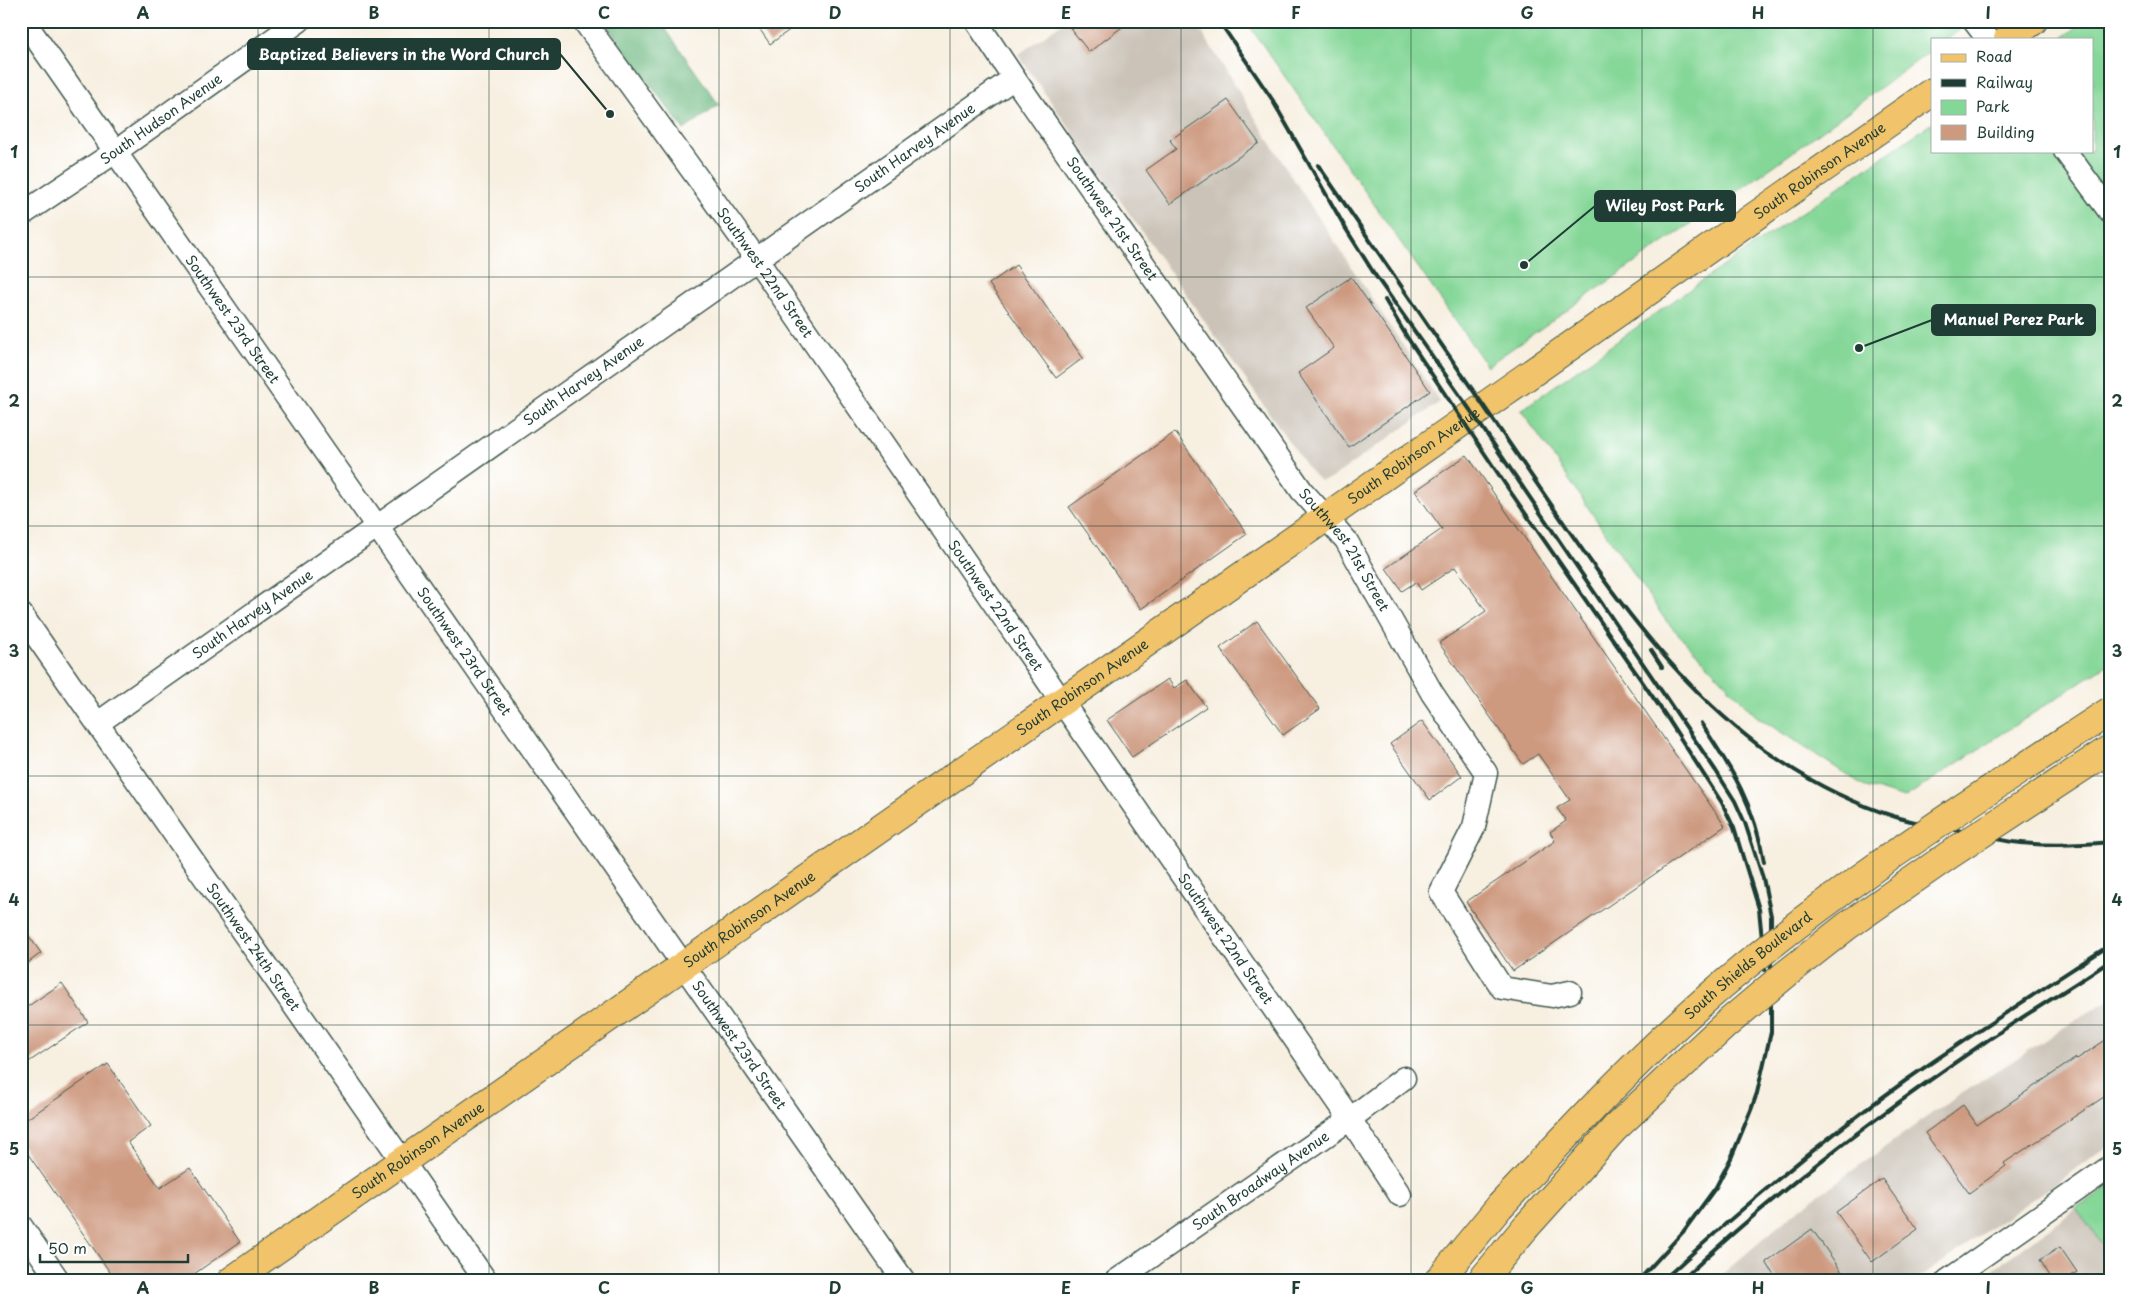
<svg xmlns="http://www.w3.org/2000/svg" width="2131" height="1302" viewBox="0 0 2131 1302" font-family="'Playpen Sans',sans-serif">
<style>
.industrial{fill:#cbc3b8}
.green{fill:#85d798;stroke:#528a66}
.forest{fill:#6cb880;stroke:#467a5a}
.building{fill:#cd997f}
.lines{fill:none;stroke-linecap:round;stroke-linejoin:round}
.minor-casing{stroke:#3f584e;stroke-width:25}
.major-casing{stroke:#3f584e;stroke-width:30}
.minor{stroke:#fff;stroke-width:22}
.major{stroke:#f1c36a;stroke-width:28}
.rail{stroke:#1f3d34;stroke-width:4}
.major-bridge-casing{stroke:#3f584e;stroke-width:30;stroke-linecap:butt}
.major-bridge{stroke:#f1c36a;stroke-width:28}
.grid{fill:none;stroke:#1f3d34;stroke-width:1;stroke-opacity:0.55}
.labels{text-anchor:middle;stroke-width:4;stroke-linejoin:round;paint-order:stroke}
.street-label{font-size:14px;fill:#1f3d34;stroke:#fff}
.leader{fill:none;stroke:#1f3d34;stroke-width:2}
.callout-dot{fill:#1f3d34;stroke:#fff;stroke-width:2}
.callout{fill:#1f3d34;stroke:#1f3d34;stroke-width:2}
.callout-label{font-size:15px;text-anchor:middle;font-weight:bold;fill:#fff}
.neatline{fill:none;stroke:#1f3d34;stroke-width:2}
.grid-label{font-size:16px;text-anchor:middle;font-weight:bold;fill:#1f3d34}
</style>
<rect width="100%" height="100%" fill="#fff"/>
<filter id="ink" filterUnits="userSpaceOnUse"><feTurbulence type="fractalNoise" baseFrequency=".02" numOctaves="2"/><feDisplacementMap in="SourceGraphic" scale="10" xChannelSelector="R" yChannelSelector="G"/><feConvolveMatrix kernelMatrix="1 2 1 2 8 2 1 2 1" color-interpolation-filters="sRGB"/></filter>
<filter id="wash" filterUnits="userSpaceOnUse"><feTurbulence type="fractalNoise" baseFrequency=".0096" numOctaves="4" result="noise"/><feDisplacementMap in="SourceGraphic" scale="20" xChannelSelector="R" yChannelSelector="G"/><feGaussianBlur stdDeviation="1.12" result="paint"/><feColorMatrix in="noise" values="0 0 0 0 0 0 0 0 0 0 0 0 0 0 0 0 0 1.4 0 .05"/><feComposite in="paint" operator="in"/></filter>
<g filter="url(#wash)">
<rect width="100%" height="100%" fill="#f7efe0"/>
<!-- industrial -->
<path class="industrial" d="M 1065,21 L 1195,21 L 1290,174 L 1440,402 L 1330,479 L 1320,481 L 1309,470 L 1018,55 Z
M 2110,1000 L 2110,1145 L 1915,1281 L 1714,1281 L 1795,1212 L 1935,1111 L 2082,1016 Z
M 2076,1209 L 2110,1255 L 2110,1281 L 1995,1281 L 1989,1272 Z"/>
<!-- green -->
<path class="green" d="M 1246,21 L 1972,21 L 1947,39 L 1932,39 L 1932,50 L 1775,165 L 1487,366 Z
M 2085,21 L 2110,21 L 2110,663 L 1904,798 L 1863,785 L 1756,716 L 1666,621 L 1521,410 L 1693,287 L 1932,123 L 1932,151 L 2092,151 L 2092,39 L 2061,39 Z
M 2110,1186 L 2110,1255 L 2076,1209 Z"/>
<!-- forest -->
<path class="forest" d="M 603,21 L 660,21 L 719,105 L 684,130 Z"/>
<g id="blocks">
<!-- building -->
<path class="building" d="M 754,21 L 802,21 L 770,44 Z
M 1065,21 L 1130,21 L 1089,52 Z
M 1228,100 L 1259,143 L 1170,204 L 1146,170 L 1176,149 L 1170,140 Z
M 1016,265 L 1083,358 L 1056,378 L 989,284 Z
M 1351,277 L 1430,391 L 1349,447 L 1298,373 L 1334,348 L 1306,308 Z
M 1175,432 L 1247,534 L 1141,609 L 1069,507 Z
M 1467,455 L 1725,826 L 1513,971 L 1466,902 L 1555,841 L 1550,832 L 1566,821 L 1557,808 L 1570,800 L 1538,754 L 1523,764 L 1439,643 L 1486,611 L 1455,567 L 1421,590 L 1416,582 L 1402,591 L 1386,568 L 1442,529 L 1415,491 Z
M 1257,621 L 1320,709 L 1283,735 L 1220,648 Z
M 1168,679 L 1174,688 L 1187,680 L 1206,707 L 1132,757 L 1107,720 Z
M 1422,721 L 1462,776 L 1430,800 L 1390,744 Z
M 21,925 L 41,953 L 21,968 Z
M 62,983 L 88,1022 L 21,1067 L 21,1011 Z
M 2110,1037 L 2110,1093 L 2004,1163 L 2006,1166 L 1969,1193 L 1925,1133 L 1963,1105 L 1977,1125 L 2076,1058 L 2077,1059 Z
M 108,1064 L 151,1126 L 128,1142 L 160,1188 L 190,1168 L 240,1242 L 184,1281 L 116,1281 L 21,1144 L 21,1123 Z
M 1882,1179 L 1918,1229 L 1872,1262 L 1836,1212 Z
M 1812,1229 L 1848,1281 L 1778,1281 L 1766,1262 Z
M 2060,1247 L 2077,1272 L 2064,1281 L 2053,1281 L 2040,1260 Z"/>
</g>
</g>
<g filter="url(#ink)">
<use href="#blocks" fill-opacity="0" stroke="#3f584e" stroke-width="1"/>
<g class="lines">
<defs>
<g id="minor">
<path id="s1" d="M 24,21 L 904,1281"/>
<path id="s2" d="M 584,21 L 757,260 L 1350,1119 L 1400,1195"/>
<path id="s3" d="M 976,21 L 1014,78 L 1302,491 L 1346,540 L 1432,693 L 1486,773 L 1474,827 L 1441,892 L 1502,988 L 1552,996 L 1570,992"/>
<path d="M 1974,21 L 1988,39"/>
<path d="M 2065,151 L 2110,212"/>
<path id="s4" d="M 21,215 L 115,152 L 299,21"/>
<path id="s5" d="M 21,614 L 486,1281"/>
<path id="s6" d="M 98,723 L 1014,78"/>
<path d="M 21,1226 L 59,1281"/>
<path id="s7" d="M 1116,1281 L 1350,1119 L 1404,1078"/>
<path d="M 1947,1281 L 2110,1167"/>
</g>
<g id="major">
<path d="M 2008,39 L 2033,21"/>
<path id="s8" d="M 231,1281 L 1325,518 L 1932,92"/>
<path d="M 1438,1281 L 1500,1206"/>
<path d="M 1481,1281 L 1525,1228"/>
</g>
</defs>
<!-- minor casing -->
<use href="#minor" class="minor-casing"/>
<!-- major casing -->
<use href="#major" class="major-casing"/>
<!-- minor -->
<use href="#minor" class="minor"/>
<!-- major -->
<use href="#major" class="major"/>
<!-- rail -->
<path class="rail" d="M 1219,21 L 1278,108
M 1274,103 L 1346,229 L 1375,275 L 1473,414 L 1716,771 L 1735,801 L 1745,823 L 1763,878 L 1771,916 L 1771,1032 L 1757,1093 L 1751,1110 L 1732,1156 L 1716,1187 L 1683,1232 L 1638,1281
M 1318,165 C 1384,261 1450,357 1516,453 C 1618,602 1714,759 1896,817 C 1915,823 1936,826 1956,830 C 1977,834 1999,841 2021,843 C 2051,846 2080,845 2110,842
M 1385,300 L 1407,337 L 1505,484 L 1666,716 L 1722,803 L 1734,828 L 1759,909 L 1765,970
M 1651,650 L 1662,667
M 1701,723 C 1732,769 1755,806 1764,862
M 1662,1281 C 1739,1210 1819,1142 1905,1081 C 1972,1034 2041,990 2110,945
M 1681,1281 C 1774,1192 1879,1114 1985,1042 C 2026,1014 2069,989 2110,961"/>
<defs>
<g id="major-bridge">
<path id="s9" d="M 1500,1206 C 1566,1136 1631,1065 1704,1001 C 1829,891 1971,802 2110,711"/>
<path d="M 1525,1228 L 1615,1128 L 1724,1026 L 1786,974 L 1847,926 L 1949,855 L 2110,749"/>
</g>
</defs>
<!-- major-bridge casing -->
<use href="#major-bridge" class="major-bridge-casing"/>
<!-- major-bridge -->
<use href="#major-bridge" class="major-bridge"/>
</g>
</g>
<!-- grid -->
<path class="grid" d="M 258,21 L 258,1281M 489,21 L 489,1281M 719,21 L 719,1281M 950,21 L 950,1281M 1181,21 L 1181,1281M 1411,21 L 1411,1281M 1642,21 L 1642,1281M 1873,21 L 1873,1281M 21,277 L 2110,277M 21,526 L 2110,526M 21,776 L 2110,776M 21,1025 L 2110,1025"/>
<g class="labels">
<!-- street labels -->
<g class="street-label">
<text dy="5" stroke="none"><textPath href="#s4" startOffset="170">South Hudson Avenue</textPath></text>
<text dy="5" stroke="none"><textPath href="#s6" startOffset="999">South Harvey Avenue</textPath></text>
<text dy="5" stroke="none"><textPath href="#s8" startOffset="1938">South Robinson Avenue</textPath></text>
<text dy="5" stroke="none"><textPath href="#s3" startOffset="240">Southwest 21st Street</textPath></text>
<text dy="5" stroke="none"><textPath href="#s2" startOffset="310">Southwest 22nd Street</textPath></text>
<text dy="5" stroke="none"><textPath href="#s1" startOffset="364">Southwest 23rd Street</textPath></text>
<text dy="5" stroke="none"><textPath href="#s6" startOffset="594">South Harvey Avenue</textPath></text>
<text dy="5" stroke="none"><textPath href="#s8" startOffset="1442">South Robinson Avenue</textPath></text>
<text dy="5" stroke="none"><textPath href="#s3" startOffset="645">Southwest 21st Street</textPath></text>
<text dy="5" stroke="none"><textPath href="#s2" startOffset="715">Southwest 22nd Street</textPath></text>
<text dy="5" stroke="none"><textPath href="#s6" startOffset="189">South Harvey Avenue</textPath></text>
<text dy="5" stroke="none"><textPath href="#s1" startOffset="769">Southwest 23rd Street</textPath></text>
<text dy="5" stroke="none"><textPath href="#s8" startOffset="1038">South Robinson Avenue</textPath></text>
<text dy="5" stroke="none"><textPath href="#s8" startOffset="632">South Robinson Avenue</textPath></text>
<text dy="5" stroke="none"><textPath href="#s2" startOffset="1120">Southwest 22nd Street</textPath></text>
<text dy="5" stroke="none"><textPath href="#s5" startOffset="406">Southwest 24th Street</textPath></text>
<text dy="5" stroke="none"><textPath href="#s9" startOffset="346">South Shields Boulevard</textPath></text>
<text dy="5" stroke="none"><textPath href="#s1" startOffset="1249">Southwest 23rd Street</textPath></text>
<text dy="5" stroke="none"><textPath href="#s8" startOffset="228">South Robinson Avenue</textPath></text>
<text dy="5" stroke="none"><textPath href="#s7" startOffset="176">South Broadway Avenue</textPath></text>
</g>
</g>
<!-- callouts -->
<path class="leader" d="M610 114L560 54M1524 265L1595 206M1859 348L1932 320"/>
<g class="callout-dot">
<circle cx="610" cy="114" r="5"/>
<circle cx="1524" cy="265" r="5"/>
<circle cx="1859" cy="348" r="5"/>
</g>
<g class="callout">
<rect x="248" y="39" width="312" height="30" rx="5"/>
<rect x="1595" y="191" width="140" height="30" rx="5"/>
<rect x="1932" y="305" width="163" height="30" rx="5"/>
</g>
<g class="callout-label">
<text x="404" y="60">Baptized Believers in the Word Church</text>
<text x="1665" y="211">Wiley Post Park</text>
<text x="2014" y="325">Manuel Perez Park</text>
</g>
<!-- margin -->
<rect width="2131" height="1302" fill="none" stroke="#fff" stroke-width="55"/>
<!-- legend -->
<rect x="1931" y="38" width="162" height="115" fill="#ffffff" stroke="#a5b1ae"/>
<rect x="1941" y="54" width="25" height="8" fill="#f1c36a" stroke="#a5b1ae"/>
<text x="1976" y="62" font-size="15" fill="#1f3d34">Road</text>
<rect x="1941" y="79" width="25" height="8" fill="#1f3d34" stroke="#a5b1ae"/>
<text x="1976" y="88" font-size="15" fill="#1f3d34">Railway</text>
<rect x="1941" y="100" width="25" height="15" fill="#85d798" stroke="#a5b1ae"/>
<text x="1976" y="112" font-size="15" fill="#1f3d34">Park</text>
<rect x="1941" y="125" width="25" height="15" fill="#cd997f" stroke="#a5b1ae"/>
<text x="1976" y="138" font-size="15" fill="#1f3d34">Building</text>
<!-- scale -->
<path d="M40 1254v8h148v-8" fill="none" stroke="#1f3d34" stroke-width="2.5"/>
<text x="48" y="1254" font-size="15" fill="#1f3d34" stroke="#ffffff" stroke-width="4" paint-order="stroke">50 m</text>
<rect x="28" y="28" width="2076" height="1246" class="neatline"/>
<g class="grid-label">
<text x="143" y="19">A</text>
<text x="374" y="19">B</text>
<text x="604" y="19">C</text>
<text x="835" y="19">D</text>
<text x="1066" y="19">E</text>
<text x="1296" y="19">F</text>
<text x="1527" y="19">G</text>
<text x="1758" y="19">H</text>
<text x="1988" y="19">I</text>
<text x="14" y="158">1</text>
<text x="2117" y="158">1</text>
<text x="14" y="407">2</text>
<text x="2117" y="407">2</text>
<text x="14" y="657">3</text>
<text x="2117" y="657">3</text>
<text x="14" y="906">4</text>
<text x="2117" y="906">4</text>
<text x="14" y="1155">5</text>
<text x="2117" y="1155">5</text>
<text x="143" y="1294">A</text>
<text x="374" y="1294">B</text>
<text x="604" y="1294">C</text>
<text x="835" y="1294">D</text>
<text x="1066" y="1294">E</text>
<text x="1296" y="1294">F</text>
<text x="1527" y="1294">G</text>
<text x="1758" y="1294">H</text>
<text x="1988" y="1294">I</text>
</g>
</svg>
